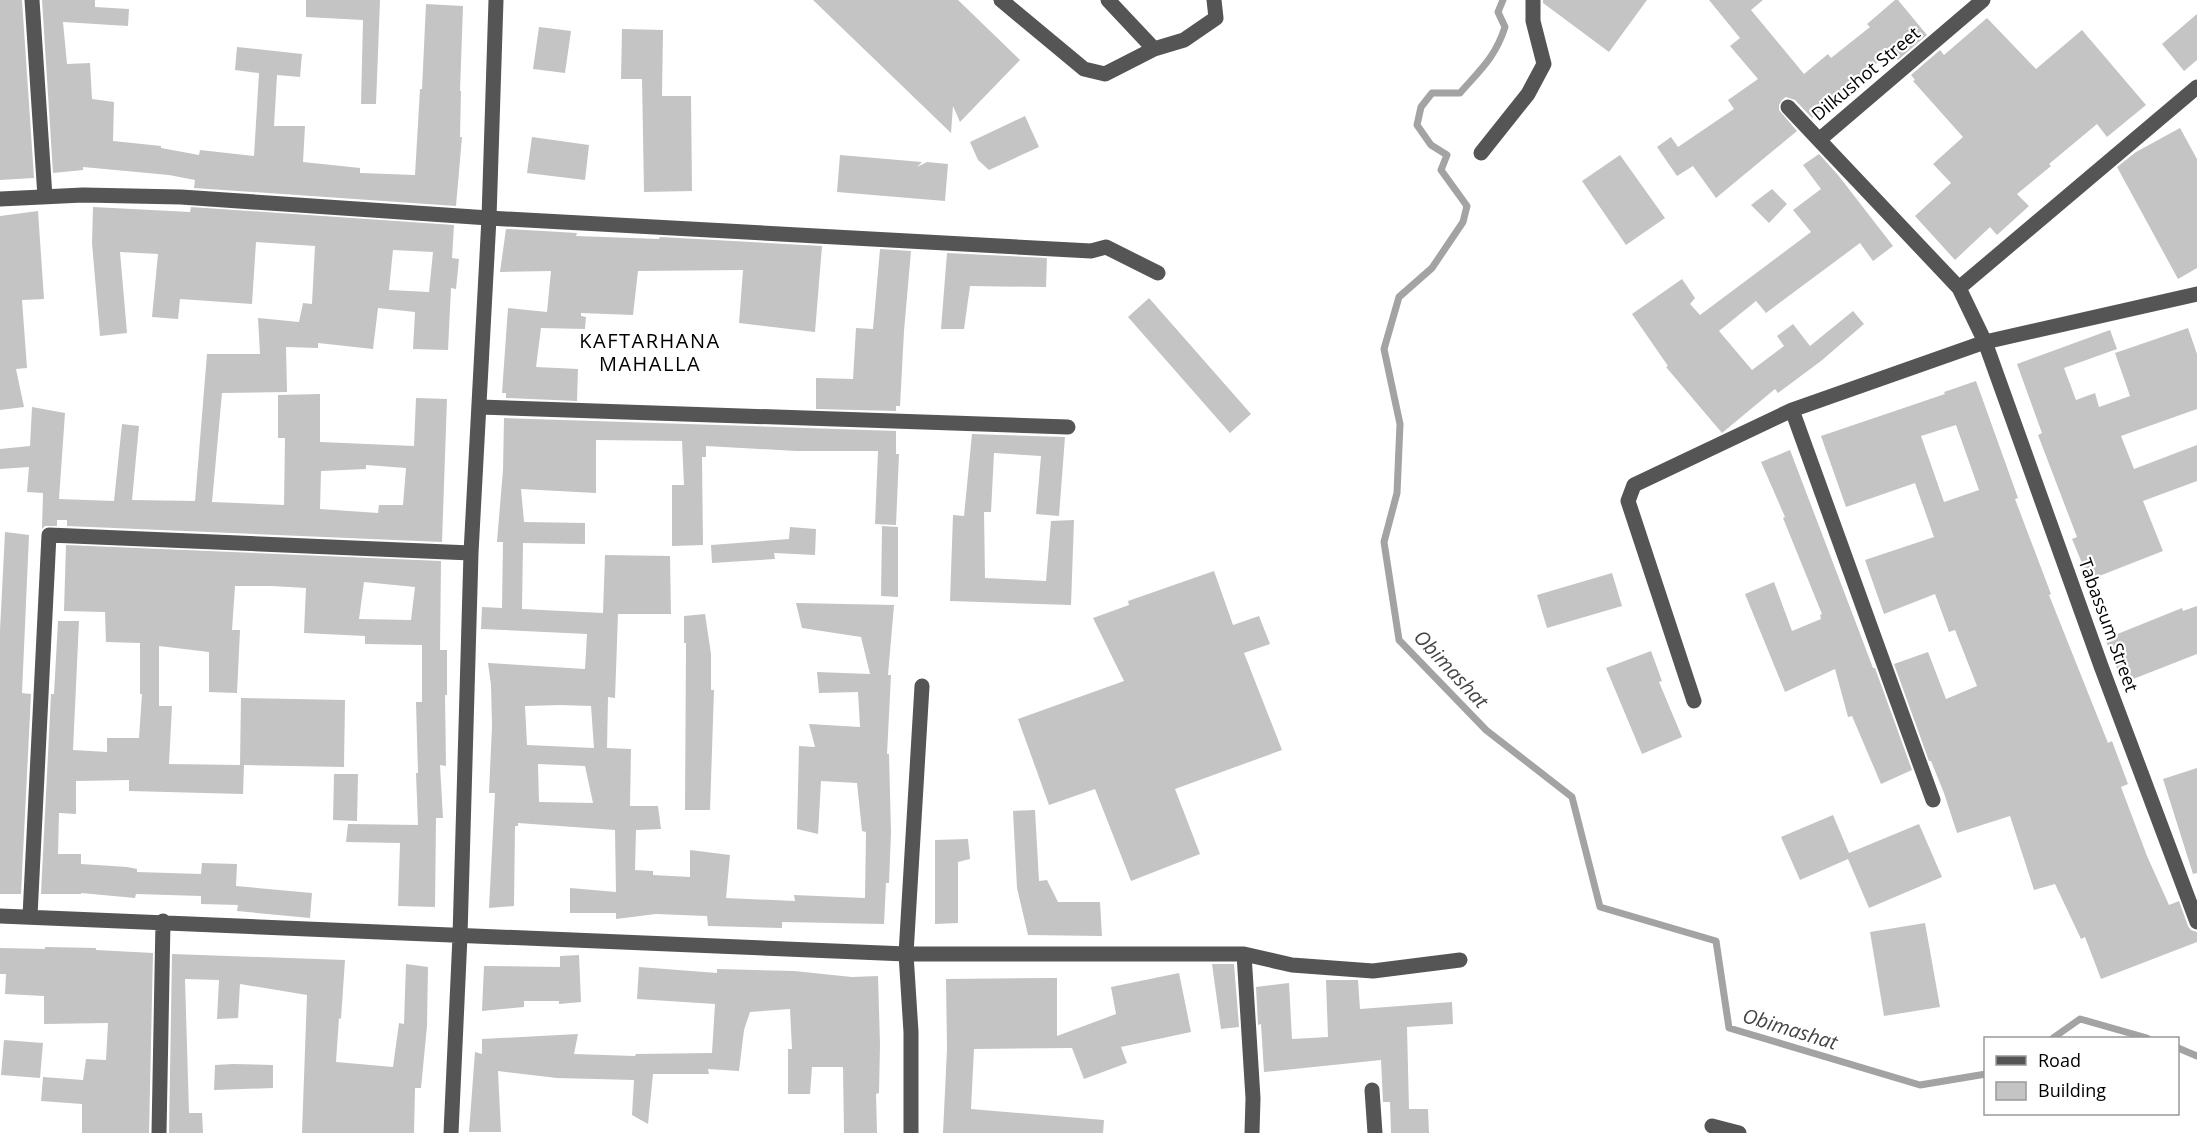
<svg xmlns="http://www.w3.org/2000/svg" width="2197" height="1133" viewBox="0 0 2197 1133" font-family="'Open Sans',sans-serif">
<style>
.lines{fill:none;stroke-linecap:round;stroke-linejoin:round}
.stream{stroke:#a3a3a3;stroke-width:7}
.building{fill:#c4c4c4;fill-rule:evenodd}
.minor{stroke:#555;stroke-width:15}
.labels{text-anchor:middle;stroke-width:4.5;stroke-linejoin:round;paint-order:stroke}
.street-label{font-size:18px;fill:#000;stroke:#fff}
.neighbourhood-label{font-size:20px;letter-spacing:1.5px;fill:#000;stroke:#fff}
.water-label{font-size:20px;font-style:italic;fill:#444;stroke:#fff}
</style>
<rect width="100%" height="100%" fill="#fff"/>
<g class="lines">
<!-- stream -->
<path class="stream" d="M 1503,0 L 1498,12 L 1505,27 C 1495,58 1480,70 1460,93 L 1432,93 L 1421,107 L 1417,125 L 1431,145 L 1447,155 L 1441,170 L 1467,206 L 1463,222 L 1432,268 L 1399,297 L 1384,349 L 1400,424 L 1397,493 L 1384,542 L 1399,640 L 1486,730 L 1572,797 L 1600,907 L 1716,941 L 1729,1028 L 1920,1085 L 1986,1074
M 2053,1038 L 2080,1019 L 2147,1038
M 2178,1048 L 2197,1056"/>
</g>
<!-- building -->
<path class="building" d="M 0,0 L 22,0 L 34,178 L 0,180 Z
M 42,0 L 95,0 L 95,7 L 129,9 L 128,26 L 63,22 L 67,64 L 90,63 L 92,99 L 114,102 L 113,141 L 161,146 L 161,148 L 199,155 L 200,150 L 254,156 L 259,73 L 235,70 L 237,47 L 302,54 L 300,77 L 277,75 L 274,126 L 305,126 L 303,162 L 360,168 L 360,173 L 415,175 L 420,89 L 422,89 L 426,4 L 463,6 L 460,91 L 461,91 L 460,137 L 462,137 L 456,206 L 194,188 L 195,180 L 169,175 L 83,167 L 83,170 L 53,173 Z
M 306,0 L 380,0 L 376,104 L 361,104 L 363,20 L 306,17 Z
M 813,0 L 958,0 L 1020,60 L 960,122 L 953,106 L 951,133 Z
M 1543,0 L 1647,0 L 1609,52 L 1543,3 Z
M 1709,0 L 1763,0 L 1751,10 L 1804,74 L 1828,54 L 1831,58 L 1870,27 L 1867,24 L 1895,0 L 1898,0 L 1927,35 L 1898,60 L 1891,51 L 1812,118 L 1795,100 L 1786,97 L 1782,100 L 1779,105 L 1779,110 L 1797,131 L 1716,198 L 1693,166 L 1677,176 L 1657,147 L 1671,137 L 1678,147 L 1734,109 L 1728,100 L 1758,79 L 1730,46 L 1740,38 Z
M 2197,14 L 2197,60 L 2184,71 L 2162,44 Z
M 1987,18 L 2036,69 L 2082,30 L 2146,105 L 2107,137 L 2097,124 L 2049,164 L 2051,166 L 2017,194 L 2029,206 L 1997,235 L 1990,227 L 1955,260 L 1915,216 L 1951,183 L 1933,164 L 1963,137 L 1913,81 L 1915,80 L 1911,75 L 1940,50 L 1944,55 Z
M 539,27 L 571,31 L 565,73 L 533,69 Z
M 622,29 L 663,30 L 662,96 L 691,96 L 692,191 L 644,192 L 642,79 L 621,79 Z
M 1025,116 L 1039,147 L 989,170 L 978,160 L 970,142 Z
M 2180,128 L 2197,159 L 2197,268 L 2178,279 L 2117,167 L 2136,152 Z
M 532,137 L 589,145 L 585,180 L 527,173 Z
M 1819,154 L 1838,175 L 1893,246 L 1873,261 L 1860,243 L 1766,313 L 1756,301 L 1719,331 L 1752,370 L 1784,346 L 1777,336 L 1793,324 L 1810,346 L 1853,311 L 1864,324 L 1821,361 L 1778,393 L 1775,389 L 1722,433 L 1666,367 L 1668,366 L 1632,314 L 1682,279 L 1695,298 L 1690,304 L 1700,315 L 1811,232 L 1793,210 L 1821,189 L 1803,165 Z
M 840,155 L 922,162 L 917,167 L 927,162 L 948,164 L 945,201 L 837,192 Z
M 1620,155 L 1665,218 L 1626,245 L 1582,181 Z
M 1772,189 L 1787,204 L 1769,223 L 1751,205 Z
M 93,207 L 190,212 L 191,207 L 454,225 L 452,258 L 459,259 L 456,289 L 451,288 L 448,350 L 413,349 L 415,312 L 378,308 L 373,349 L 318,343 L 318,348 L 286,347 L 287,392 L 222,393 L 212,502 L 284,505 L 285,438 L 278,438 L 278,395 L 320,394 L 320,442 L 414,446 L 416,398 L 447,399 L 442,542 L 67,526 L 67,520 L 57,520 L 57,526 L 45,526 L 42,529 L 43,493 L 27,492 L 29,467 L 0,469 L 0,449 L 30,446 L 32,407 L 65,413 L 59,499 L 114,501 L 122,424 L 139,426 L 132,500 L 195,501 L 207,354 L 260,354 L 258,318 L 299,322 L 303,303 L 312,304 L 315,246 L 256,242 L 252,304 L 180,299 L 178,319 L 152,317 L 158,254 L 120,252 L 127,333 L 100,336 L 92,243 ZM 393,250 L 433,252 L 429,292 L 389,290 ZM 366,465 L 406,468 L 403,505 L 379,505 L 378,513 L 320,509 L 321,471 L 366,469 Z
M 38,211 L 44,299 L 22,300 L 27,368 L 16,369 L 24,407 L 0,410 L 0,216 Z
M 506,229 L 577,233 L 576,236 L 659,239 L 660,237 L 822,246 L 815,332 L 739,323 L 743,270 L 638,271 L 633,315 L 581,313 L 581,316 L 586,317 L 585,329 L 541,328 L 536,367 L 578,369 L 577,401 L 506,398 L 506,393 L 502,393 L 508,308 L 547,312 L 551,271 L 500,272 Z
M 880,249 L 911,251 L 904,331 L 900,406 L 896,406 L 896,411 L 816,409 L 816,378 L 853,379 L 856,328 L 873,329 Z
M 947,253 L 1047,258 L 1046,287 L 970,286 L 964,329 L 941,329 Z
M 1149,298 L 1251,414 L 1230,433 L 1128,317 Z
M 2188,328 L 2197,354 L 2197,409 L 2121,436 L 2134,469 L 2197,445 L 2197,481 L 2143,501 L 2163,551 L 2089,580 L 2072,539 L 2077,537 L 2038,435 L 2042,433 L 2017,364 L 2110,330 L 2117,349 L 2064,368 L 2076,400 L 2095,393 L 2099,407 L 2130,396 L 2115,353 Z
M 1976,381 L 2018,498 L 2015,499 L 2051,594 L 2049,595 L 2108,743 L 2112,741 L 2128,784 L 2121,787 L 2147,856 L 2169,905 L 2179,901 L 2188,926 L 2191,930 L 2197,932 L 2197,942 L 2101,979 L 2085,937 L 2081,939 L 2055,884 L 2034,890 L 2010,816 L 1957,833 L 1944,793 L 1931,761 L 1929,761 L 1894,664 L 1928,652 L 1946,699 L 1977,686 L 1955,630 L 1949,632 L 1935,594 L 1884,614 L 1865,560 L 1934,537 L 1915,483 L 1846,507 L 1821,436 L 1945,394 L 1944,392 ZM 1956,425 L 1979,490 L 1944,502 L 1921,436 Z
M 504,418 L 896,431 L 896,454 L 899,454 L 896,525 L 875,524 L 878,451 L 796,451 L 706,446 L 706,457 L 702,457 L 703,545 L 672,546 L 672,485 L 684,485 L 682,441 L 596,440 L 596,493 L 521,489 L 524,522 L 585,523 L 585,544 L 523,543 L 522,609 L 603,613 L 605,555 L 670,556 L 671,614 L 618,614 L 615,698 L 608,697 L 607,748 L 631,749 L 630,806 L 658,806 L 661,829 L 636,830 L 635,870 L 653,871 L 653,875 L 690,877 L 690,850 L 730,855 L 726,898 L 795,901 L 794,895 L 865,898 L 866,832 L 862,831 L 857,783 L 821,781 L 818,834 L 797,829 L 799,746 L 815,747 L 809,724 L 860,727 L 858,692 L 819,693 L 817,672 L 870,674 L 861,637 L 802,628 L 796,603 L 894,605 L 888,675 L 891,675 L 887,754 L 889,754 L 891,832 L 889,883 L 886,883 L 884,924 L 782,922 L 782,928 L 708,926 L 707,916 L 656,914 L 616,919 L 616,913 L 570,913 L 570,888 L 616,892 L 615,830 L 518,823 L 518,826 L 515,826 L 514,906 L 489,908 L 495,793 L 489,793 L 492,726 L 491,685 L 488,663 L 585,669 L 587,634 L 481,629 L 482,607 L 502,608 L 503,542 L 497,542 L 503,470 ZM 560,705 L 591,706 L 594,748 L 527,745 L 525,706 ZM 538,764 L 585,766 L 593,803 L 539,802 Z
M 972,434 L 1065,437 L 1059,516 L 1036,514 L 1041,456 L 994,453 L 991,512 L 984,512 L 985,578 L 1046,581 L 1051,521 L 1074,520 L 1071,605 L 950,601 L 953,515 L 964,516 Z
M 1790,450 L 1851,610 L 1873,668 L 1875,668 L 1912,770 L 1881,784 L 1852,716 L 1848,717 L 1835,669 L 1785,692 L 1745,594 L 1774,582 L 1792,631 L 1821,619 L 1820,615 L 1822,614 L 1783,518 L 1785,517 L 1761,462 Z
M 882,526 L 898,527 L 898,597 L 881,596 Z
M 790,527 L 816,529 L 815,555 L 774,553 L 775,559 L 712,563 L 711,545 L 789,539 Z
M 5,532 L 29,535 L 22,693 L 31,694 L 21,894 L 0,894 L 0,630 Z
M 66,545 L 441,561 L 440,650 L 447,650 L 447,695 L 445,695 L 446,766 L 440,765 L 443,818 L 436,818 L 435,907 L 398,906 L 400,843 L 346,842 L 348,824 L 418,825 L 416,773 L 418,773 L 416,702 L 422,702 L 422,645 L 365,644 L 365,636 L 304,633 L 306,588 L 272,586 L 235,586 L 232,630 L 240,630 L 237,693 L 209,692 L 209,652 L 159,646 L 159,706 L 172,706 L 169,764 L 240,765 L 241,698 L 345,700 L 344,767 L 244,765 L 243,794 L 129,791 L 129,780 L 76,781 L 76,814 L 59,813 L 58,854 L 81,854 L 81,864 L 127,867 L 137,869 L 137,872 L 201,874 L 202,863 L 237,864 L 236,886 L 312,893 L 310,918 L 237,911 L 238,905 L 201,904 L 201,896 L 136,894 L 135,898 L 81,893 L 81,894 L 41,894 L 51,694 L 54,694 L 58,621 L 79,621 L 73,750 L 107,752 L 107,738 L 139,738 L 142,694 L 140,694 L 140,643 L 106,642 L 105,612 L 64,611 ZM 364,582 L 415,587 L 411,620 L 359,619 Z
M 1214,571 L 1233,625 L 1259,616 L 1270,644 L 1244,653 L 1282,750 L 1175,789 L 1200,854 L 1131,881 L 1095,789 L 1049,805 L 1018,719 L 1124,681 L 1093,618 L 1129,605 L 1128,601 Z
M 1612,573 L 1622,606 L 1547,628 L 1537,595 Z
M 2197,606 L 2197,654 L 2123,683 L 2105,639 L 2182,608 L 2183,611 Z
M 705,614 L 711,654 L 711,690 L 714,690 L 710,810 L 685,810 L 686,643 L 684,643 L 684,616 Z
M 1651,651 L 1662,681 L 1659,682 L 1682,737 L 1642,754 L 1606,668 Z
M 2197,768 L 2197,873 L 2193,874 L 2163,779 Z
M 334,774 L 358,774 L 357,821 L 333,820 Z
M 1035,810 L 1039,881 L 1047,880 L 1058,902 L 1100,902 L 1102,936 L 1028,935 L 1017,888 L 1013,811 Z
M 1833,815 L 1849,853 L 1919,824 L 1942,877 L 1869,908 L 1848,859 L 1800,880 L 1781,837 Z
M 968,839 L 970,859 L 958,862 L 958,923 L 935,924 L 935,840 Z
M 1925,923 L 1940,1007 L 1884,1016 L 1870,932 Z
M 45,947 L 96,948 L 96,950 L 153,953 L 149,1133 L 82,1133 L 82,1104 L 41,1101 L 43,1077 L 83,1080 L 86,1059 L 106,1060 L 108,1023 L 44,1024 L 44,996 L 5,994 L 6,974 L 0,974 L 0,948 L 45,949 Z
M 172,954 L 345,960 L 341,1019 L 339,1018 L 336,1062 L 393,1067 L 399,1023 L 404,1024 L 406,964 L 428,967 L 427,1026 L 421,1088 L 415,1088 L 414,1133 L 302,1133 L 307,995 L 240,984 L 238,1018 L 217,1019 L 219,980 L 185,979 L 189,1113 L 202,1113 L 203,1133 L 169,1133 Z
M 579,955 L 581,1002 L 559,1004 L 559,1001 L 524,1001 L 524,1007 L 482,1011 L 484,966 L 560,967 L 560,956 Z
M 1212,964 L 1234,964 L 1239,1027 L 1221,1029 Z
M 639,967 L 717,973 L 717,969 L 794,971 L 852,977 L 878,976 L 880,1044 L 879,1093 L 876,1094 L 877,1133 L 844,1133 L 843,1067 L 812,1067 L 810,1094 L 788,1094 L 788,1049 L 792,1049 L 790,1009 L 750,1012 L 744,1030 L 739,1071 L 708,1069 L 709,1074 L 653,1074 L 648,1124 L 632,1115 L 634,1080 L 557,1078 L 498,1071 L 501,1132 L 469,1132 L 475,1052 L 482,1054 L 482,1039 L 578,1034 L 574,1054 L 635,1056 L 636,1054 L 712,1053 L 715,1004 L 637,999 Z
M 1179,973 L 1191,1032 L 1121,1047 L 1127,1063 L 1084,1079 L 1072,1048 L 974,1049 L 971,1109 L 1104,1120 L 1103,1133 L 943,1133 L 947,1049 L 946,979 L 1057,978 L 1057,1036 L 1116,1014 L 1111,987 Z
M 1326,980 L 1358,980 L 1360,1009 L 1452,1002 L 1453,1024 L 1407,1027 L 1409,1109 L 1428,1109 L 1429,1133 L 1391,1133 L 1390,1102 L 1383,1102 L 1381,1060 L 1264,1072 L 1261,1024 L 1258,1025 L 1256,987 L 1289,983 L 1292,1039 L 1328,1037 Z
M 4,1040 L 43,1043 L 40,1078 L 1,1075 Z
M 233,1064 L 273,1065 L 273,1088 L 214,1090 L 215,1065 Z"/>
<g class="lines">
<!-- minor -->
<path class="minor" d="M 32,0 L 45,197
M 1001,0 L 1084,69 L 1105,74 L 1154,49 L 1184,40 L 1216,18 L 1214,0
M 1108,0 L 1154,49
M 1983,0 L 1819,140 L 1959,288 L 1985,342 L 2101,666 L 2197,922
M 1788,107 L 1819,140
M 1481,153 L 1528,94 L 1544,64 L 1533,21 L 1533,0
M 0,199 L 83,195 L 181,197 L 489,218 L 1091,251 L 1106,247 L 1158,273
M 1959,288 L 2197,87
M 479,407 L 1068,427
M 1792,410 L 1933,800
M 1694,701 L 1628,501 L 1634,485 L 1792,410 L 1985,342 L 2197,294
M 0,916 L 906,954 L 1244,954 L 1253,1098 L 1252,1133
M 30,916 L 49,535 L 471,553
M 1244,954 L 1292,965 L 1373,971 L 1460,960
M 1372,1090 L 1375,1133
M 1712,1126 L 1739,1133
M 159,1133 L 163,921
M 451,1133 L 460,936 L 471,553 L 489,218 L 496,0
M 911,1133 L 911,1032 L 906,954 L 922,686"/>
</g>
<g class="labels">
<!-- street labels -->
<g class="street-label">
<text transform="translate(1866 74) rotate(-40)" y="6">Dilkushot Street</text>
<text transform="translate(2108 625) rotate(70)" y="6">Tabassum Street</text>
</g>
<!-- neighbourhood labels -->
<g class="neighbourhood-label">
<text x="650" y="348">KAFTARHANA<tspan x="650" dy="23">MAHALLA</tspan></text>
</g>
<!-- water labels -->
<g class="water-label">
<text transform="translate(1451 669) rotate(47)" y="7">Obimashat</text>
<text transform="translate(1790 1029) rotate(17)" y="7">Obimashat</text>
</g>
</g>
<!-- legend -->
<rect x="1984" y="1037" width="195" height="78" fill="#ffffff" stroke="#999999" stroke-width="1.5"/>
<rect x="1996" y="1056" width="30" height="9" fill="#555555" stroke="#999999" stroke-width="1.5"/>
<text x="2038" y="1067" font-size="18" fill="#000000">Road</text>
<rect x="1996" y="1082" width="30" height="18" fill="#c4c4c4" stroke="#999999" stroke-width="1.5"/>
<text x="2038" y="1097" font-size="18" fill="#000000">Building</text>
</svg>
